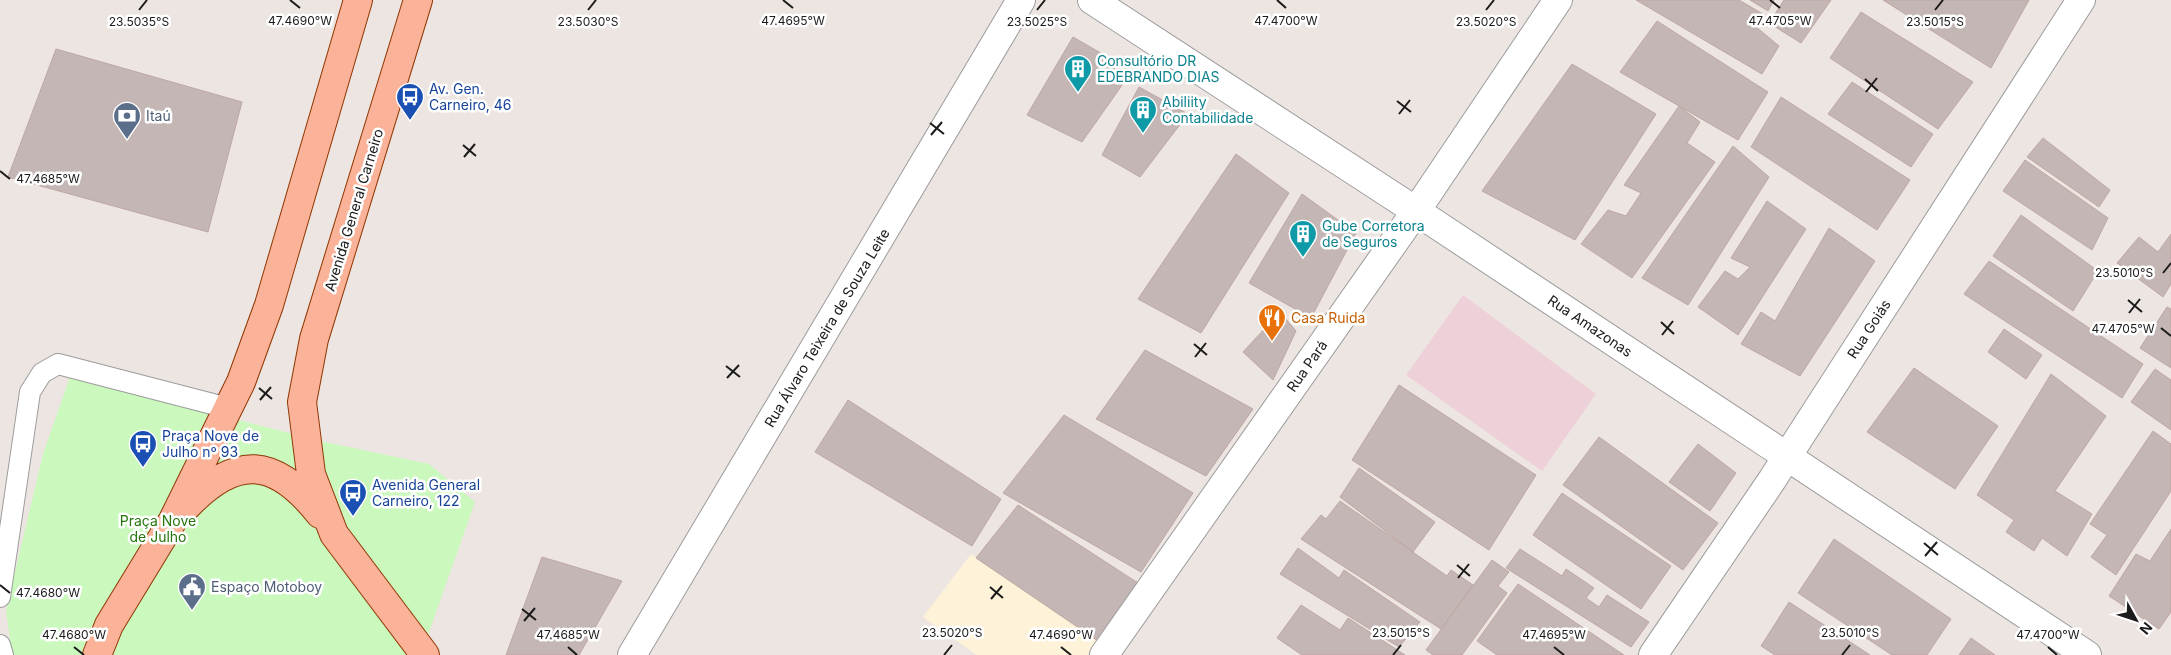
<svg xmlns="http://www.w3.org/2000/svg" width="2171" height="655" viewBox="0 0 2171 655" font-family="Inter,sans-serif">
<style>
.commercial{fill:#eed0d8}
.education{fill:#fef3d8}
.park{fill:#caf8bd}
.building{fill:#c4b6b4;stroke:#bea7a4}
.lines{fill:none;stroke-linecap:round;stroke-linejoin:round}
.lane-casing{stroke:#9c9c9c;stroke-width:22}
.street-casing{stroke:#9c9c9c;stroke-width:30}
.primary-casing{stroke:#903602;stroke-width:30}
.lane{stroke:#fff;stroke-width:20}
.street{stroke:#fff;stroke-width:28}
.primary{stroke:#fab299;stroke-width:28}
.ticks{fill:none;stroke:#1b1b1b;stroke-width:2}
.labels{text-anchor:middle;stroke-width:5;stroke-linejoin:round;paint-order:stroke}
.culture-label{font-size:14px;fill:#0d838f;stroke:#fff;text-anchor:start}
.transit-label{font-size:14px;fill:#164399;stroke:#fff;text-anchor:start}
.service-label{font-size:14px;fill:#4e5e75;stroke:#fff;text-anchor:start}
.street-label{font-size:14px;fill:#1b1b1b;stroke:#fff}
.food-label{font-size:14px;fill:#c56008;stroke:#fff;text-anchor:start}
.park-label{font-size:14px;fill:#24760d;stroke:#fff}
.ticks-label{font-size:12px;text-anchor:middle;fill:#1b1b1b;stroke:#fff;stroke-width:5;stroke-linejoin:round;paint-order:stroke}
</style>
<rect width="100%" height="100%" fill="#ede5e1"/>
<!-- commercial -->
<path class="commercial" d="M 1463,295 L 1596,394 L 1542,471 L 1406,375 Z"/>
<!-- education -->
<path class="education" d="M 971,554 L 1098,641 L 1087,655 L 977,655 L 923,617 Z"/>
<!-- park -->
<path class="park" d="M 70,377 L 320,441 L 429,464 L 475,502 L 421,655 L 12,655 L 6,610 L 43,454 Z"/>
<!-- building -->
<path class="building" d="M 1636,0 L 1739,0 L 1763,14 L 1755,26 L 1779,46 L 1762,74 Z
M 1750,0 L 1774,0 L 1768,11 Z
M 1784,0 L 1831,0 L 1801,43 L 1769,23 Z
M 1883,0 L 2029,0 L 1991,68 Z
M 1861,12 L 1973,82 L 1938,129 L 1830,58 Z
M 1657,21 L 1768,92 L 1738,140 L 1620,72 Z
M 1073,37 L 1132,71 L 1082,142 L 1027,115 Z
M 56,49 L 242,102 L 208,232 L 8,177 Z
M 1572,64 L 1656,114 L 1575,240 L 1482,191 Z
M 1852,82 L 1933,134 L 1911,167 L 1828,114 Z
M 1139,87 L 1188,114 L 1140,177 L 1102,155 Z
M 1781,97 L 1910,180 L 1877,230 L 1751,147 Z
M 1679,106 L 1700,122 L 1687,143 L 1715,162 L 1632,278 L 1581,244 L 1608,210 L 1626,216 L 1641,193 L 1624,185 Z
M 2043,138 L 2110,190 L 2099,207 L 2027,157 Z
M 1733,146 L 1769,177 L 1688,305 L 1642,278 Z
M 1236,154 L 1289,193 L 1201,333 L 1138,299 Z
M 2025,160 L 2108,218 L 2092,250 L 2003,191 Z
M 1302,194 L 1356,233 L 1311,318 L 1249,283 Z
M 1767,201 L 1806,229 L 1738,335 L 1698,307 L 1725,271 L 1738,279 L 1750,267 L 1731,258 Z
M 2021,215 L 2098,271 L 2073,311 L 1993,256 Z
M 1829,228 L 1875,261 L 1800,376 L 1741,344 L 1761,312 L 1775,321 Z
M 2171,234 L 2171,284 L 2163,297 L 2117,263 L 2139,237 L 2158,252 Z
M 1989,261 L 2143,364 L 2122,398 L 1964,294 Z
M 2167,307 L 2171,309 L 2171,368 L 2140,348 Z
M 1280,312 L 1296,331 L 1273,380 L 1243,352 Z
M 2004,329 L 2042,355 L 2026,379 L 1988,352 Z
M 1145,350 L 1253,409 L 1206,476 L 1096,419 Z
M 1914,368 L 1998,426 L 1955,489 L 1867,432 Z
M 2155,369 L 2171,380 L 2171,430 L 2131,402 Z
M 2051,374 L 2106,416 L 2055,491 L 2092,514 L 2067,556 L 2042,538 L 2034,551 L 2006,532 L 2014,520 L 1977,495 Z
M 1399,385 L 1536,475 L 1489,550 L 1352,460 Z
M 848,400 L 1001,499 L 972,546 L 815,452 Z
M 1064,415 L 1193,493 L 1141,572 L 1003,493 Z
M 2153,431 L 2171,444 L 2171,491 L 2116,575 L 2091,557 L 2107,535 L 2090,524 Z
M 1599,437 L 1718,523 L 1683,570 L 1563,485 Z
M 1698,444 L 1736,473 L 1710,511 L 1669,482 Z
M 1359,468 L 1435,522 L 1413,552 L 1340,497 Z
M 1562,493 L 1671,566 L 1641,609 L 1533,535 Z
M 1340,501 L 1447,576 L 1451,570 L 1473,585 L 1441,629 L 1301,539 L 1321,515 L 1326,519 Z
M 1018,505 L 1138,583 L 1098,641 L 976,558 Z
M 2171,529 L 2171,612 L 2159,629 L 2109,596 L 2136,554 L 2150,561 Z
M 1834,539 L 1951,619 L 1927,655 L 1892,655 L 1798,593 Z
M 1298,548 L 1339,578 L 1344,570 L 1420,622 L 1399,647 L 1280,574 Z
M 1520,549 L 1562,576 L 1566,569 L 1594,588 L 1586,598 L 1599,607 L 1607,595 L 1649,622 L 1631,647 L 1506,568 Z
M 542,557 L 622,581 L 579,655 L 506,655 Z
M 1492,560 L 1509,572 L 1498,586 L 1507,593 L 1462,655 L 1433,655 L 1426,650 Z
M 1518,584 L 1624,655 L 1497,655 L 1477,641 Z
M 1789,602 L 1870,655 L 1775,655 L 1761,646 Z
M 1301,605 L 1340,630 L 1348,618 L 1405,655 L 1302,655 L 1277,638 Z
M 1971,638 L 1995,655 L 1959,655 Z"/>
<g class="lines">
<defs>
<path id="lane" d="M 0,597 L 30,392 L 42,373 L 58,364 L 228,408
M 0,645 L 3,655"/>
<path id="street" d="M 1092,0 L 1416,211 L 2087,655
M 632,655 L 1021,0
M 1104,655 L 1416,211 L 1558,0
M 1653,655 L 1772,480 L 2081,0"/>
<path id="primary" d="M 418,0 L 314,339 L 302,402 L 311,474 L 334,534 L 425,655
M 186,507 C 236,454 275,457 320,514
M 97,655 L 109,625 L 173,520 L 241,382 L 269,305 L 358,0"/>
</defs>
<!-- lane casing -->
<use href="#lane" class="lane-casing"/>
<!-- street casing -->
<use href="#street" class="street-casing"/>
<!-- primary casing -->
<use href="#primary" class="primary-casing"/>
<!-- lane -->
<use href="#lane" class="lane"/>
<!-- street -->
<use href="#street" class="street"/>
<!-- primary -->
<use href="#primary" class="primary"/>
</g>
<!-- ticks -->
<path class="ticks" d="M 290,0 L 300,8M 783,0 L 793,8M 1277,0 L 1286,8M 1770,0 L 1780,8M 139,10 L 147,0M 588,10 L 596,0M 1037,10 L 1045,0M 1486,10 L 1494,0M 1935,10 L 1943,0M 1865,79 L 1878,91M 1866,92 L 1877,78M 1397,101 L 1411,112M 1399,114 L 1410,100M 930,123 L 944,134M 931,135 L 942,122M 463,145 L 476,156M 464,157 L 475,144M 0,171 L 10,179M 2163,273 L 2171,263M 2128,300 L 2142,312M 2129,313 L 2140,299M 1661,322 L 1674,334M 2161,328 L 2171,336M 1662,335 L 1673,321M 1194,344 L 1207,355M 1195,357 L 1206,343M 726,366 L 740,377M 727,378 L 739,365M 259,388 L 272,399M 260,400 L 271,387M 1924,543 L 1938,555M 1925,556 L 1937,542M 1457,565 L 1470,576M 1458,578 L 1469,564M 0,585 L 10,593M 990,587 L 1003,598M 991,599 L 1002,586M 522,609 L 536,620M 524,621 L 535,608M 74,647 L 84,655M 568,647 L 577,655M 1061,647 L 1071,655M 1554,647 L 1564,655M 2048,647 L 2057,655M 944,655 L 952,645M 1393,655 L 1401,645M 1842,655 L 1850,645"/>
<!-- icons -->
<defs>
<symbol id="building-pin" viewBox="-11 -11 22 30"><path d="M0 17L-7.5 6A9.5 9.5 0 1 1 7.5 6Z" fill="#0f9aa8" stroke="#fff"/><path d="M-4-6H4V6H1V3H-1V6H-4ZM-2.5-4.3h1.7v1.8h-1.7ZM.8-4.3h1.7v1.8H.8ZM-2.5-1h1.7V.8h-1.7ZM.8-1h1.7V.8H.8Z" fill="#fff"/></symbol>
<symbol id="bus-pin" viewBox="-11 -11 22 30"><path d="M0 17L-7.5 6A9.5 9.5 0 1 1 7.5 6Z" fill="#1a4fb4" stroke="#fff"/><path d="M-5-6H5V4H4V6H2V4H-2V6H-4V4H-5ZM-3.5-4V0h7V-4ZM-3.5 1.2v1.5H-2V1.2ZM2 1.2v1.5H3.5V1.2Z" fill="#fff"/></symbol>
<symbol id="bank-pin" viewBox="-11 -11 22 30"><path d="M0 17L-7.5 6A9.5 9.5 0 1 1 7.5 6Z" fill="#5c6f8a" stroke="#fff"/><path d="M-6-4H6V4H-6ZM0-2.3a2.3 2.3 0 1 0 0 4.6a2.3 2.3 0 1 0 0-4.6Z" fill="#fff"/></symbol>
<symbol id="restaurant-pin" viewBox="-11 -11 22 30"><path d="M0 17L-7.5 6A9.5 9.5 0 1 1 7.5 6Z" fill="#e8710a" stroke="#fff"/><path d="M-5-6h1v4h1v-4h1v4h1v-4h1v5L-1.5 .5V6h-2V.5L-5-1ZM5-6V6H3V1.5H1.5Q1.5-4 5-6Z" fill="#fff"/></symbol>
<symbol id="civic-pin" viewBox="-11 -11 22 30"><path d="M0 17L-7.5 6A9.5 9.5 0 1 1 7.5 6Z" fill="#5c6f8a" stroke="#fff"/><path d="M-.6-6.5H3V-4.5H.6V-3L4-1V1h2V6H-6V1h2V-1L-.6-3ZM-1.2 2.5V6h2.4V2.5Z" fill="#fff"/></symbol>
</defs>
<g fill-rule="evenodd">
<use href="#building-pin" x="1062" y="53" width="32" height="43"/>
<use href="#bus-pin" x="394" y="81" width="32" height="43"/>
<use href="#building-pin" x="1127" y="94" width="32" height="43"/>
<use href="#bank-pin" x="111" y="100" width="32" height="43"/>
<use href="#building-pin" x="1287" y="218" width="32" height="43"/>
<use href="#restaurant-pin" x="1256" y="302" width="32" height="43"/>
<use href="#bus-pin" x="127" y="428" width="32" height="43"/>
<use href="#bus-pin" x="337" y="477" width="32" height="43"/>
<use href="#civic-pin" x="176" y="571" width="32" height="43"/>
</g>
<g class="labels">
<!-- culture labels -->
<g class="culture-label">
<text x="1097" y="66">Consultório DR<tspan x="1097" dy="16">EDEBRANDO DIAS</tspan></text>
<text x="1162" y="107">Abiliity<tspan x="1162" dy="16">Contabilidade</tspan></text>
<text x="1322" y="231">Gube Corretora<tspan x="1322" dy="16">de Seguros</tspan></text>
</g>
<!-- transit labels -->
<g class="transit-label">
<text x="429" y="94">Av. Gen.<tspan x="429" dy="16">Carneiro, 46</tspan></text>
<text x="162" y="441">Praça Nove de<tspan x="162" dy="16">Julho nº 93</tspan></text>
<text x="372" y="490">Avenida General<tspan x="372" dy="16">Carneiro, 122</tspan></text>
</g>
<!-- service labels -->
<g class="service-label">
<text x="146" y="121">Itaú</text>
<text x="211" y="592">Espaço Motoboy</text>
</g>
<!-- street labels -->
<g class="street-label">
<text transform="translate(354 210) rotate(-73)" y="5">Avenida General Carneiro</text>
<text transform="translate(1590 326) rotate(34)" y="5">Rua Amazonas</text>
<text transform="translate(827 328) rotate(-59)" y="5">Rua Álvaro Teixeira de Souza Leite</text>
<text transform="translate(1869 329) rotate(-57)" y="5">Rua Goiás</text>
<text transform="translate(1307 366) rotate(-55)" y="5">Rua Pará</text>
</g>
<!-- food labels -->
<g class="food-label">
<text x="1291" y="323">Casa Ruida</text>
</g>
<!-- park labels -->
<g class="park-label">
<text x="158" y="526">Praça Nove<tspan x="158" dy="16">de Julho</tspan></text>
</g>
</g>
<g class="ticks-label">
<text x="300" y="25">47.4690°W</text>
<text x="1286" y="25">47.4700°W</text>
<text x="1780" y="25">47.4705°W</text>
<text x="793" y="25">47.4695°W</text>
<text x="139" y="26">23.5035°S</text>
<text x="588" y="26">23.5030°S</text>
<text x="1037" y="26">23.5025°S</text>
<text x="1486" y="26">23.5020°S</text>
<text x="1935" y="26">23.5015°S</text>
<text x="48" y="183">47.4685°W</text>
<text x="2124" y="277">23.5010°S</text>
<text x="2123" y="333">47.4705°W</text>
<text x="48" y="597">47.4680°W</text>
<text x="952" y="637">23.5020°S</text>
<text x="1401" y="637">23.5015°S</text>
<text x="1850" y="637">23.5010°S</text>
<text x="74" y="639">47.4680°W</text>
<text x="568" y="639">47.4685°W</text>
<text x="1061" y="639">47.4690°W</text>
<text x="1554" y="639">47.4695°W</text>
<text x="2048" y="639">47.4700°W</text>
</g>
<!-- north arrow -->
<g transform="translate(2136 620) rotate(130)" stroke="#ffffff" stroke-width="4" paint-order="stroke">
<path d="M0-4L9 19L0 12L-9 19Z" fill="#1b1b1b"/>
<text y="-8" font-size="14" font-weight="bold" text-anchor="middle" fill="#1b1b1b">N</text>
</g>
</svg>
